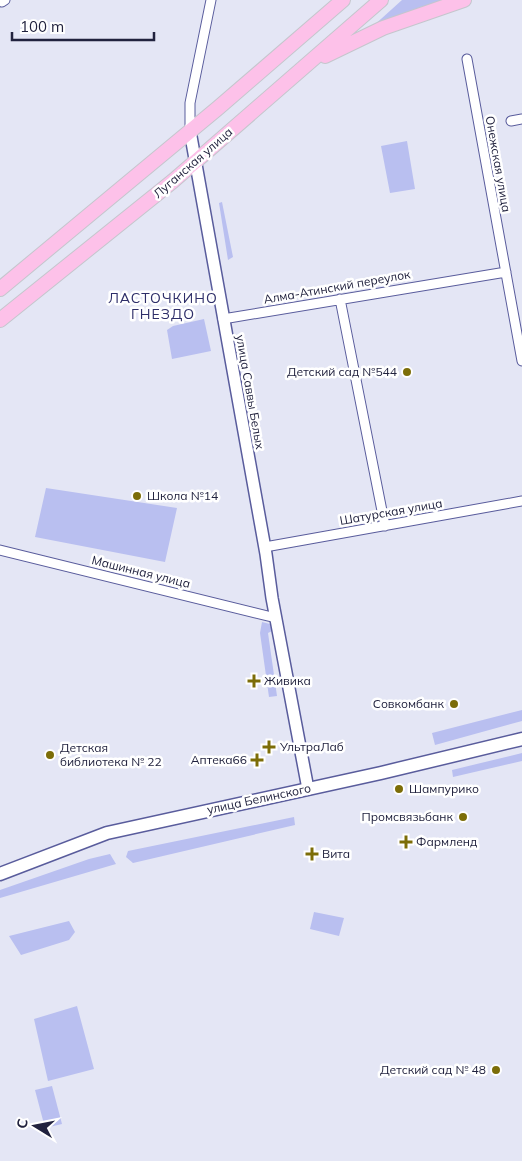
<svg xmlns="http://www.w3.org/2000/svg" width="522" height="1161" viewBox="0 0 522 1161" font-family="Mulish,sans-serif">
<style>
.green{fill:#b9bff0}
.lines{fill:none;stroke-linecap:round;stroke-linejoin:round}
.minor-casing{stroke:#595c9c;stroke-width:11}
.tertiary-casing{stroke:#595c9c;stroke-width:14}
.secondary-casing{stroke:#595c9c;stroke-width:15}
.primary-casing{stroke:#c5c6cd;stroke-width:16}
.minor{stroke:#fff;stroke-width:9}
.tertiary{stroke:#fff;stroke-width:11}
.secondary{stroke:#fff;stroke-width:12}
.primary{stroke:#fdc1e9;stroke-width:14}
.poi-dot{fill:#7c6d08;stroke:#fff;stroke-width:2}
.labels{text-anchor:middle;stroke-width:5;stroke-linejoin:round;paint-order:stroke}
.street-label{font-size:12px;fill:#21223e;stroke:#fff}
.poi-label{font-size:12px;fill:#21223e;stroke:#fff;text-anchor:start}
.neighbourhood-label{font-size:14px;letter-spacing:1px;fill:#2e2e69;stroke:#fff}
</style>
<rect width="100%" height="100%" fill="#e4e6f5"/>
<!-- green -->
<path class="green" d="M 402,0 L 449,0 L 371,28 Z
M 407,141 L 415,189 L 390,193 L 381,146 Z
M 222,202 L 233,257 L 228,260 L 219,203 Z
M 204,319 L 211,351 L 172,359 L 167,330 L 173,326 Z
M 46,488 L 177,508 L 165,562 L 35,537 Z
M 262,622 L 270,624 L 272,631 L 268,633 L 277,696 L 269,697 L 260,633 Z
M 522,710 L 522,721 L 435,745 L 432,733 Z
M 522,753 L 522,761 L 453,777 L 452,770 Z
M 294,817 L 295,825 L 133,863 L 126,857 L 128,851 Z
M 110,854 L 116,864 L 0,898 L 0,890 L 89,859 Z
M 314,912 L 344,918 L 339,936 L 310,929 Z
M 69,921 L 75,932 L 69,940 L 21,955 L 9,936 Z
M 77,1006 L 94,1069 L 48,1081 L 34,1019 Z
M 52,1086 L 62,1124 L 45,1128 L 35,1090 Z"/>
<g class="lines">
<defs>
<path id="minor" d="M 2,2 L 5,0
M 467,59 L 522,361
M 511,121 L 522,119
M 190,131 L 190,103 L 211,0
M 340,299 L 385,526
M 223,319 L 506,272
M 265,547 L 522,501
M 0,550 L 276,618"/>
<path id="tertiary" d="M 190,131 L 266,554 L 272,598 L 308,789"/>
<path id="secondary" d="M 0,874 L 107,833 L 381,773 L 522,739"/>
<path id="primary" d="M 325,56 L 383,28 L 464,0
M 0,289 L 218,108 L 343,0
M 0,320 L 173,181 L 381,0"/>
</defs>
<!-- minor casing -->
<use href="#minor" class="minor-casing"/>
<!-- tertiary casing -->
<use href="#tertiary" class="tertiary-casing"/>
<!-- secondary casing -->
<use href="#secondary" class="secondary-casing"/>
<!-- primary casing -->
<use href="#primary" class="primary-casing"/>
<!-- minor -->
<use href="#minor" class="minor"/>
<!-- tertiary -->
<use href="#tertiary" class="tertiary"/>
<!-- secondary -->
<use href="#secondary" class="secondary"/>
<!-- primary -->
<use href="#primary" class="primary"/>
</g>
<!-- markers -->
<g class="poi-dot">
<circle cx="407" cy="372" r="5"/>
<circle cx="137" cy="496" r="5"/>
<path d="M251.5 673.5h5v5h5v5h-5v5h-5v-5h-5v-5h5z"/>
<circle cx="454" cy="704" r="5"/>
<path d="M266.5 739.5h5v5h5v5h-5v5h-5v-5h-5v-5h5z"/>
<circle cx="50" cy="755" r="5"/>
<path d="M254.5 752.5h5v5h5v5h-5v5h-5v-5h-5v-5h5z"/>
<circle cx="399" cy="789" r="5"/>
<circle cx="463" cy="817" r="5"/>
<path d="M403.5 834.5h5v5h5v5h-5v5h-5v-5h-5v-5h5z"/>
<path d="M309.5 846.5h5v5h5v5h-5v5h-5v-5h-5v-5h5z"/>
<circle cx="496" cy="1070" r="5"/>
</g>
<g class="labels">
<!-- street labels -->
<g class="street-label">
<text transform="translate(193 163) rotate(-41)" y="4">Луганская улица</text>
<text transform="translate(498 164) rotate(80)" y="4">Онежская улица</text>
<text transform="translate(337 287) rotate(-10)" y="4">Алма-Атинский переулок</text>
<text transform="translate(250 392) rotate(80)" y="4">улица Саввы Белых</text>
<text transform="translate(391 512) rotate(-10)" y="4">Шатурская улица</text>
<text transform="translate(141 572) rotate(14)" y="4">Машинная улица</text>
<text transform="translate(259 799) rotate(-12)" y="4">улица Белинского</text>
</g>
<!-- poi labels -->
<g class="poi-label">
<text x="397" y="376" text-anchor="end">Детский сад №544</text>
<text x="147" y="500">Школа №14</text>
<text x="264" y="685">Живика</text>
<text x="444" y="708" text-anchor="end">Совкомбанк</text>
<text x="280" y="751">УльтраЛаб</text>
<text x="60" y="752">Детская<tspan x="60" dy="14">библиотека № 22</tspan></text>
<text x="247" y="764" text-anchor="end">Аптека66</text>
<text x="409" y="793">Шампурико</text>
<text x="453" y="821" text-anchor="end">Промсвязьбанк</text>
<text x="416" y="846">Фармленд</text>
<text x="322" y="858">Вита</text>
<text x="486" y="1074" text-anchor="end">Детский сад № 48</text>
</g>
<!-- neighbourhood labels -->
<g class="neighbourhood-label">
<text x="163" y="303">ЛАСТОЧКИНО<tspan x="163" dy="16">ГНЕЗДО</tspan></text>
</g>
</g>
<!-- north arrow -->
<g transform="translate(35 1126) rotate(280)" stroke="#ffffff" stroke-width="4" paint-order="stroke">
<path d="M0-4L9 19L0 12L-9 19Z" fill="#21223e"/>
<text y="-8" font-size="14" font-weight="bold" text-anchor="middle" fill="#21223e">С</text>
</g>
<!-- scale -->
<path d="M12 32v8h142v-8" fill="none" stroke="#21223e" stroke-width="2.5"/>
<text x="20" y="32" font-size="15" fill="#21223e" stroke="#ffffff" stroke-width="4" paint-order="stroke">100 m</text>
</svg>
